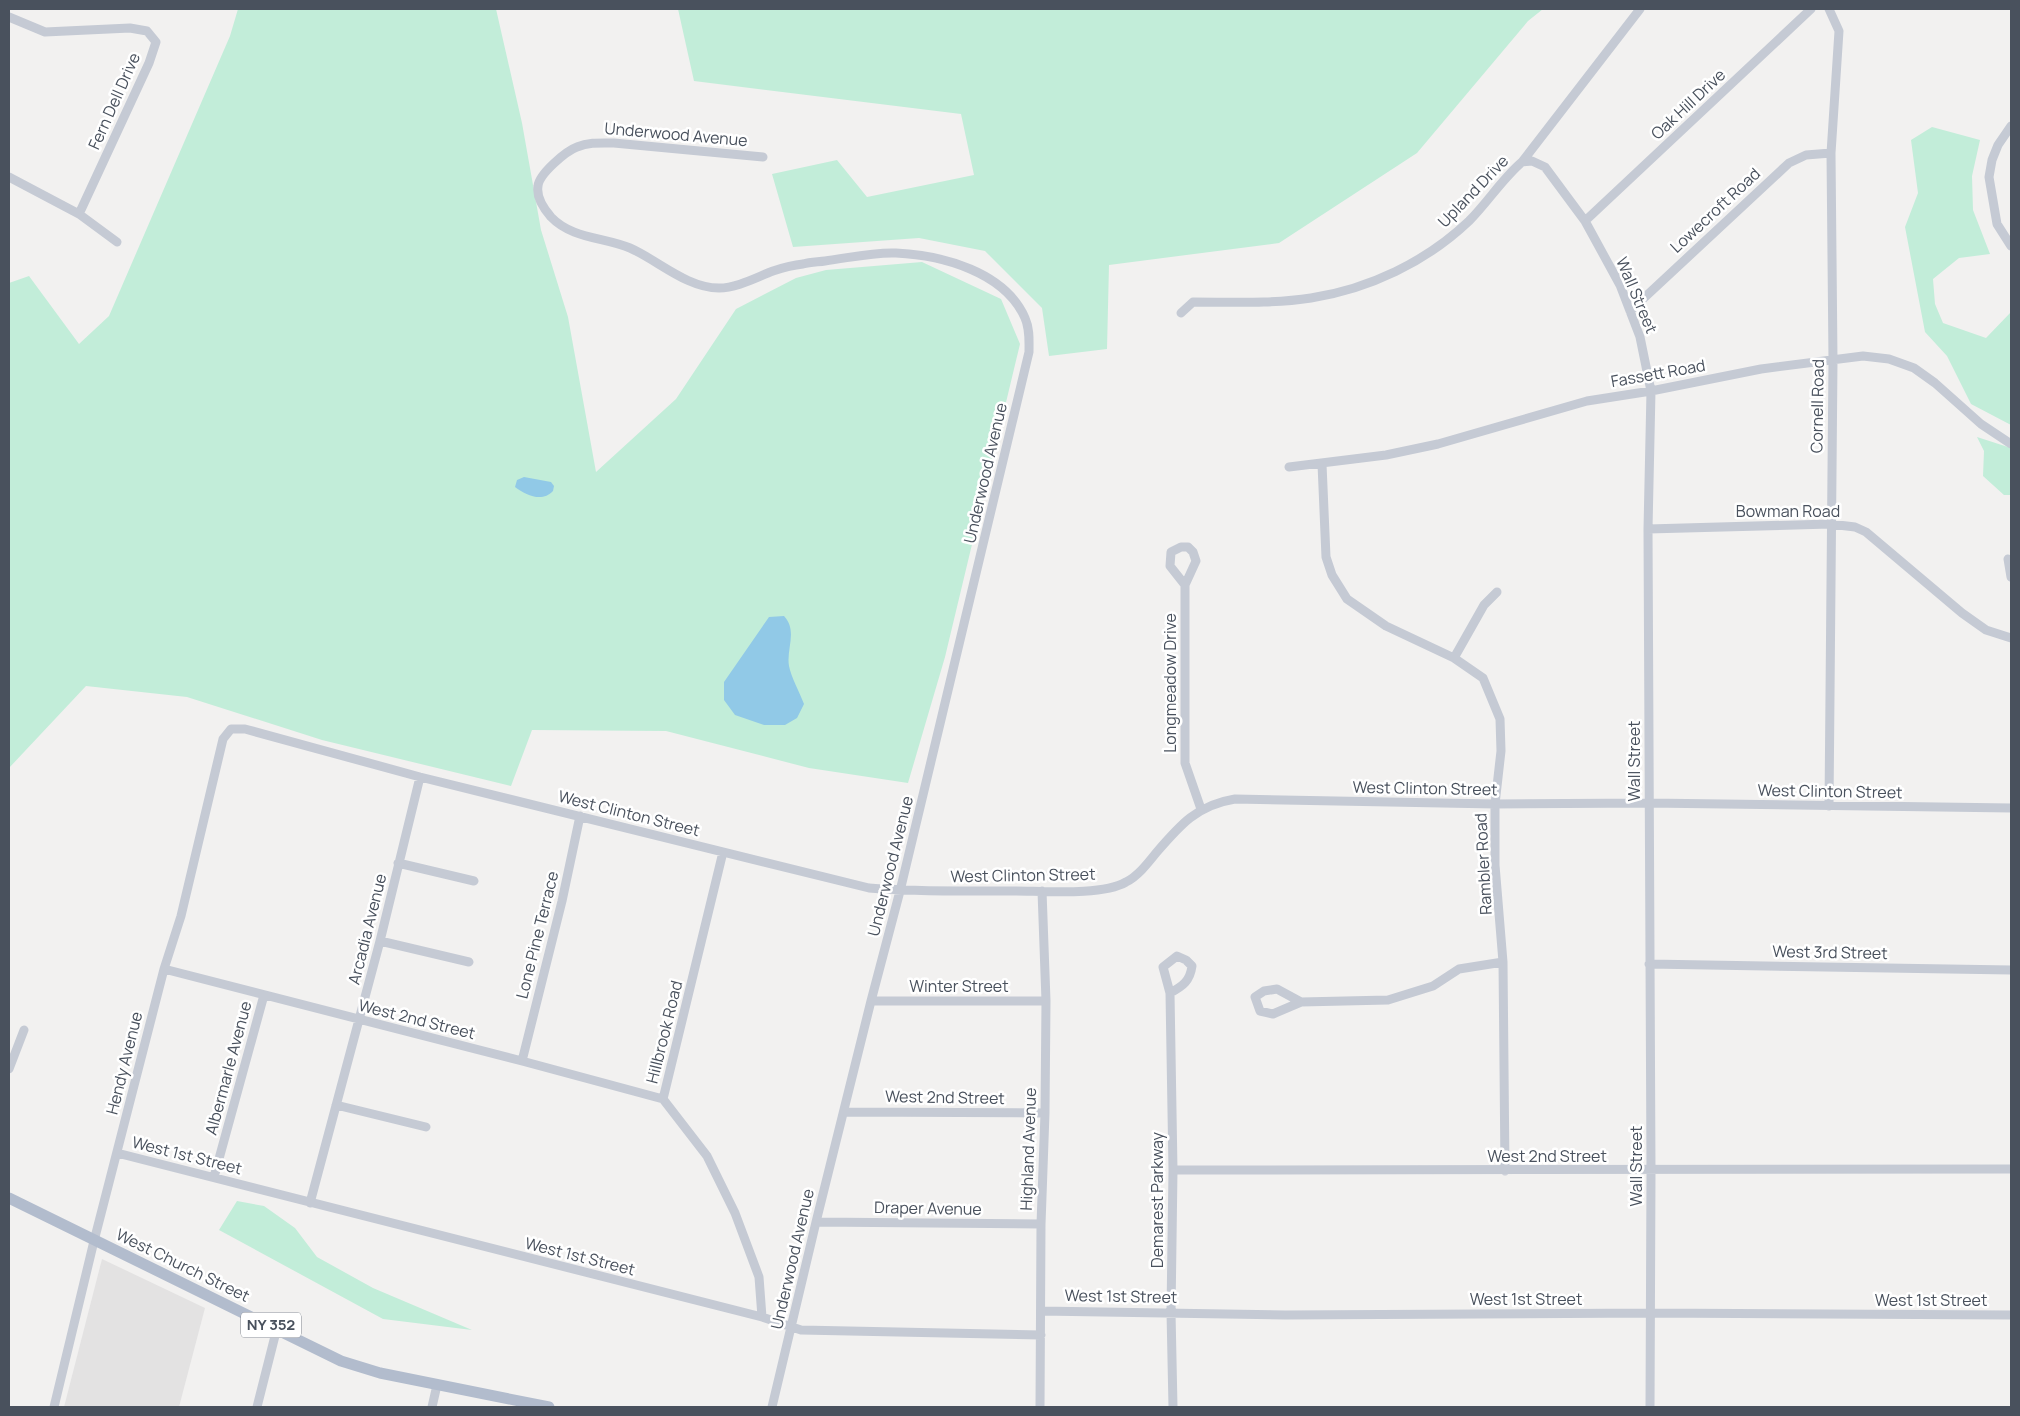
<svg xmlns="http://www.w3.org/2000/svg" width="2020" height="1416" viewBox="0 0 2020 1416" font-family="Manrope,sans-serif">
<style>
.education{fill:#e3e2e2}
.green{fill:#c2edd9}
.water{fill:#91c9e7}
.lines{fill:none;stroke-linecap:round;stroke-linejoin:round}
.minor{stroke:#c5cad4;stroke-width:9}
.major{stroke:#b2bccd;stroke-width:11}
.labels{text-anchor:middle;stroke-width:5;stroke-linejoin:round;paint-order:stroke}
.shield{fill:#fff;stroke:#80858e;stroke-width:1}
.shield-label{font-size:15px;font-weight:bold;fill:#49515d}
.street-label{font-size:16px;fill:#49515d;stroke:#fff}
</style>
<rect width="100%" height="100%" fill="#f2f1f0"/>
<!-- education -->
<path class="education" d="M 102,1259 L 205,1308 L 179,1407 L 64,1407 Z"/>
<!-- green -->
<path class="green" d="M 238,9 L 496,9 L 522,123 L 541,230 L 568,317 L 596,472 L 676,399 L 736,309 L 796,278 L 826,270 L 922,262 L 1001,299 L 1020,344 L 945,657 L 908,783 L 809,768 L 666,731 L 532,730 L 511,786 L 322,740 L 187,697 L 86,686 L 9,768 L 9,283 L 29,276 L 79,344 L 109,316 L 230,36 Z
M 678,9 L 1543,9 L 1528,21 L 1417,153 L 1279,243 L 1109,265 L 1107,349 L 1049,356 L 1042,308 L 985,251 L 919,238 L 793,247 L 772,174 L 837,160 L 867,197 L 974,175 L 961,114 L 694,81 Z
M 1932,127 L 1980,140 L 1972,176 L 1973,210 L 1990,254 L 1959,258 L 1933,279 L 1935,304 L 1943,323 L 1986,338 L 2011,312 L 2011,425 L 1971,404 L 1947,356 L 1925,332 L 1905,227 L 1918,193 L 1911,140 Z
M 1977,437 L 2011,448 L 2011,495 L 2004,495 L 1983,476 L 1984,451 Z
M 237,1201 L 264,1206 L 295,1228 L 317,1257 L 373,1288 L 472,1330 L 383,1319 L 219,1230 Z"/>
<!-- water -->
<path class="water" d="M 524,477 L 551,482 L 554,486 L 553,491 C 542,503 526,495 515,487 L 517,480 Z
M 784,616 C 798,631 786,649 789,666 C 791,677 800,693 804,704 L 797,718 L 785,725 L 764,725 L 735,715 L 724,700 L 724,682 L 769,617 Z"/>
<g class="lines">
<!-- minor -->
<path class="minor" d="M 1829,9 L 1839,31 L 1831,153 L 1833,360 L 1829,806
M 9,17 L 45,32 L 130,28 L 147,31 L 156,42 L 149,63 L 79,214
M 2011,126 L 1998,145 L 1992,160 L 1989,177 L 1997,224 L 2011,246
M 763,157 L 614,143 C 601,143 589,142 577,147 C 566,151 539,174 538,186 C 536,198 544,209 551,217 C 572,239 604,237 630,248 C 659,261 687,288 719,288 C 737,288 757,277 773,271 C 782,268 793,265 803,264 C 810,262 818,262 825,261 C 849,258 872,252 896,253 C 942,255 1005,272 1025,318 C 1030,329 1029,341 1029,352 L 900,891 L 871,1001 L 816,1222 L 772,1407
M 1522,162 L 1532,161 L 1545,167 L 1585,221 L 1620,285 L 1640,337 L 1651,391 L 1648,529 L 1651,1171 L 1650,1407
M 9,177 L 79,214 L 117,242
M 1585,221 L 1811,9
M 1630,311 L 1789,163 L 1806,155 L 1831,153
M 1181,313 L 1193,302 C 1232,302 1272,304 1311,298 C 1369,289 1426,262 1469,221 C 1488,202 1502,179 1522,162 L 1640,9
M 1322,464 L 1326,557 L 1332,575 L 1347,599 L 1386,626 L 1454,658 L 1483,678 L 1500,719 L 1501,751 L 1495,804 L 1495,865 L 1503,962 L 1505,1171
M 1289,467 L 1386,455 L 1438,444 L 1587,401 L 1651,391 L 1761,369 L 1863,356 L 1889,359 L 1914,368 L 1935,383 L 1981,424 L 2011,444
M 1648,529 L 1830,524 L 1855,527 L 1866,532 L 1962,613 L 1986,630 L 2011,638
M 1181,547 L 1188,547 L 1193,552 L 1196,561 L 1185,585 L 1170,566 L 1171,552 Z
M 2008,559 L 2011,577
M 1185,585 L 1185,763 L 1201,809
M 1454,658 L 1484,605 L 1497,592
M 723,852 L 663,1099 L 707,1156 L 735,1213 L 759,1277 L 762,1317
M 398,863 L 474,881
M 380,941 L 469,962
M 1177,956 L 1186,960 L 1192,966 C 1190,981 1183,986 1170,993 L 1163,967 Z
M 1649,964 L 2011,970
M 164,969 L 522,1061 L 663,1099
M 1277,989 L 1301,1002 L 1273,1014 L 1260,1011 L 1255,997 L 1264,991 Z
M 1170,993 L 1173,1170 L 1171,1312 L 1173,1407
M 871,1001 L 1046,1001
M 1301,1002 L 1388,1000 L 1433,986 L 1459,969 L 1503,962
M 522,1061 L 562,901 L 580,816
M 9,1069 L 24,1030
M 336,1105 L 426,1127
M 844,1112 L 1045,1113
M 117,1153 L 762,1317 L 801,1330 L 1041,1335
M 1173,1170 L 2011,1169
M 214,1177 L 264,995
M 310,1203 L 380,941 L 420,777
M 816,1222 L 1041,1224
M 1041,1311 L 1285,1315 L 1650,1313 L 2011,1315
M 54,1407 L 94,1241 L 164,969 L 181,916 L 223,739 L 231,729 L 245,729 L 420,777 L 869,888 C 917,892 966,891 1014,891 C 1043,891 1102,896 1126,882 C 1138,876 1148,863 1156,853 C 1180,825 1197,805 1235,799 L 1495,804 L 1649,803 L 2011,808
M 257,1407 L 277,1328
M 432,1407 L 437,1385
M 1040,1407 L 1041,1224 L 1045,1113 L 1046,1001 L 1042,891"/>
<!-- major -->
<path class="major" d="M 9,1198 L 341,1361 L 380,1373 L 549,1407"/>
</g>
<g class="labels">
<!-- shield labels -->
<rect class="shield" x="241" y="1312.5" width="60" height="25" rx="4"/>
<g class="shield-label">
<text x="271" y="1330">NY 352</text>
</g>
<!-- street labels -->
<g class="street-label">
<text transform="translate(114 101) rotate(-66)" y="6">Fern Dell Drive</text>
<text transform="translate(1688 104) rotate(-43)" y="6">Oak Hill Drive</text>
<text transform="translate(676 134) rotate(5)" y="6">Underwood Avenue</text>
<text transform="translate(1473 191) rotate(-46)" y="6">Upland Drive</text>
<text transform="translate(1715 210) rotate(-43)" y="6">Lowecroft Road</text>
<text transform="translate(1637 295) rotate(67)" y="6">Wall Street</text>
<text transform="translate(1658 373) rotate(-10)" y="6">Fassett Road</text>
<text transform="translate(1817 406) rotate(-89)" y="6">Cornell Road</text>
<text transform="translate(985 473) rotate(-77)" y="6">Underwood Avenue</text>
<text x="1788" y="517">Bowman Road</text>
<text transform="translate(1170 683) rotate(-90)" y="6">Longmeadow Drive</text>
<text transform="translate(1634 761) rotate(-90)" y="6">Wall Street</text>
<text transform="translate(1425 788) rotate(1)" y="6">West Clinton Street</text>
<text transform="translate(1830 791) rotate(1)" y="6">West Clinton Street</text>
<text transform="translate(629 813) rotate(14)" y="6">West Clinton Street</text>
<text transform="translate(1483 864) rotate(-93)" y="6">Rambler Road</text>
<text transform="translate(890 866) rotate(-76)" y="6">Underwood Avenue</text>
<text transform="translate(1023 875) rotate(-1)" y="6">West Clinton Street</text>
<text transform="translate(367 929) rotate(-76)" y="6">Arcadia Avenue</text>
<text transform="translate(537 935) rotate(-76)" y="6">Lone Pine Terrace</text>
<text transform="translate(1830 952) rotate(1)" y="6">West 3rd Street</text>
<text x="959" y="992">Winter Street</text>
<text transform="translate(417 1019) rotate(14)" y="6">West 2nd Street</text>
<text transform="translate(664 1032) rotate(-76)" y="6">Hillbrook Road</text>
<text transform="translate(124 1063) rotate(-76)" y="6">Hendy Avenue</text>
<text transform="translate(228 1068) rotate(-75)" y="6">Albermarle Avenue</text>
<text transform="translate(945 1097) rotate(1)" y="6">West 2nd Street</text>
<text transform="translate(1028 1149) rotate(-88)" y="6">Highland Avenue</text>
<text transform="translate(187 1155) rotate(14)" y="6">West 1st Street</text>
<text x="1547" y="1162">West 2nd Street</text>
<text transform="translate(1636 1166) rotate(-90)" y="6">Wall Street</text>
<text transform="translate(1157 1200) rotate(-90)" y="6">Demarest Parkway</text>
<text transform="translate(928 1208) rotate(1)" y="6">Draper Avenue</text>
<text transform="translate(580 1256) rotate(14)" y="6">West 1st Street</text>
<text transform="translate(792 1259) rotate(-77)" y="6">Underwood Avenue</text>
<text transform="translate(183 1265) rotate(26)" y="6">West Church Street</text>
<text transform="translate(1121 1296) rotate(1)" y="6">West 1st Street</text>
<text x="1526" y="1305">West 1st Street</text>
<text x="1931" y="1306">West 1st Street</text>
</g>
</g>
<!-- border -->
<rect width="2020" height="1416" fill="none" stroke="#49515d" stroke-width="20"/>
</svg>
